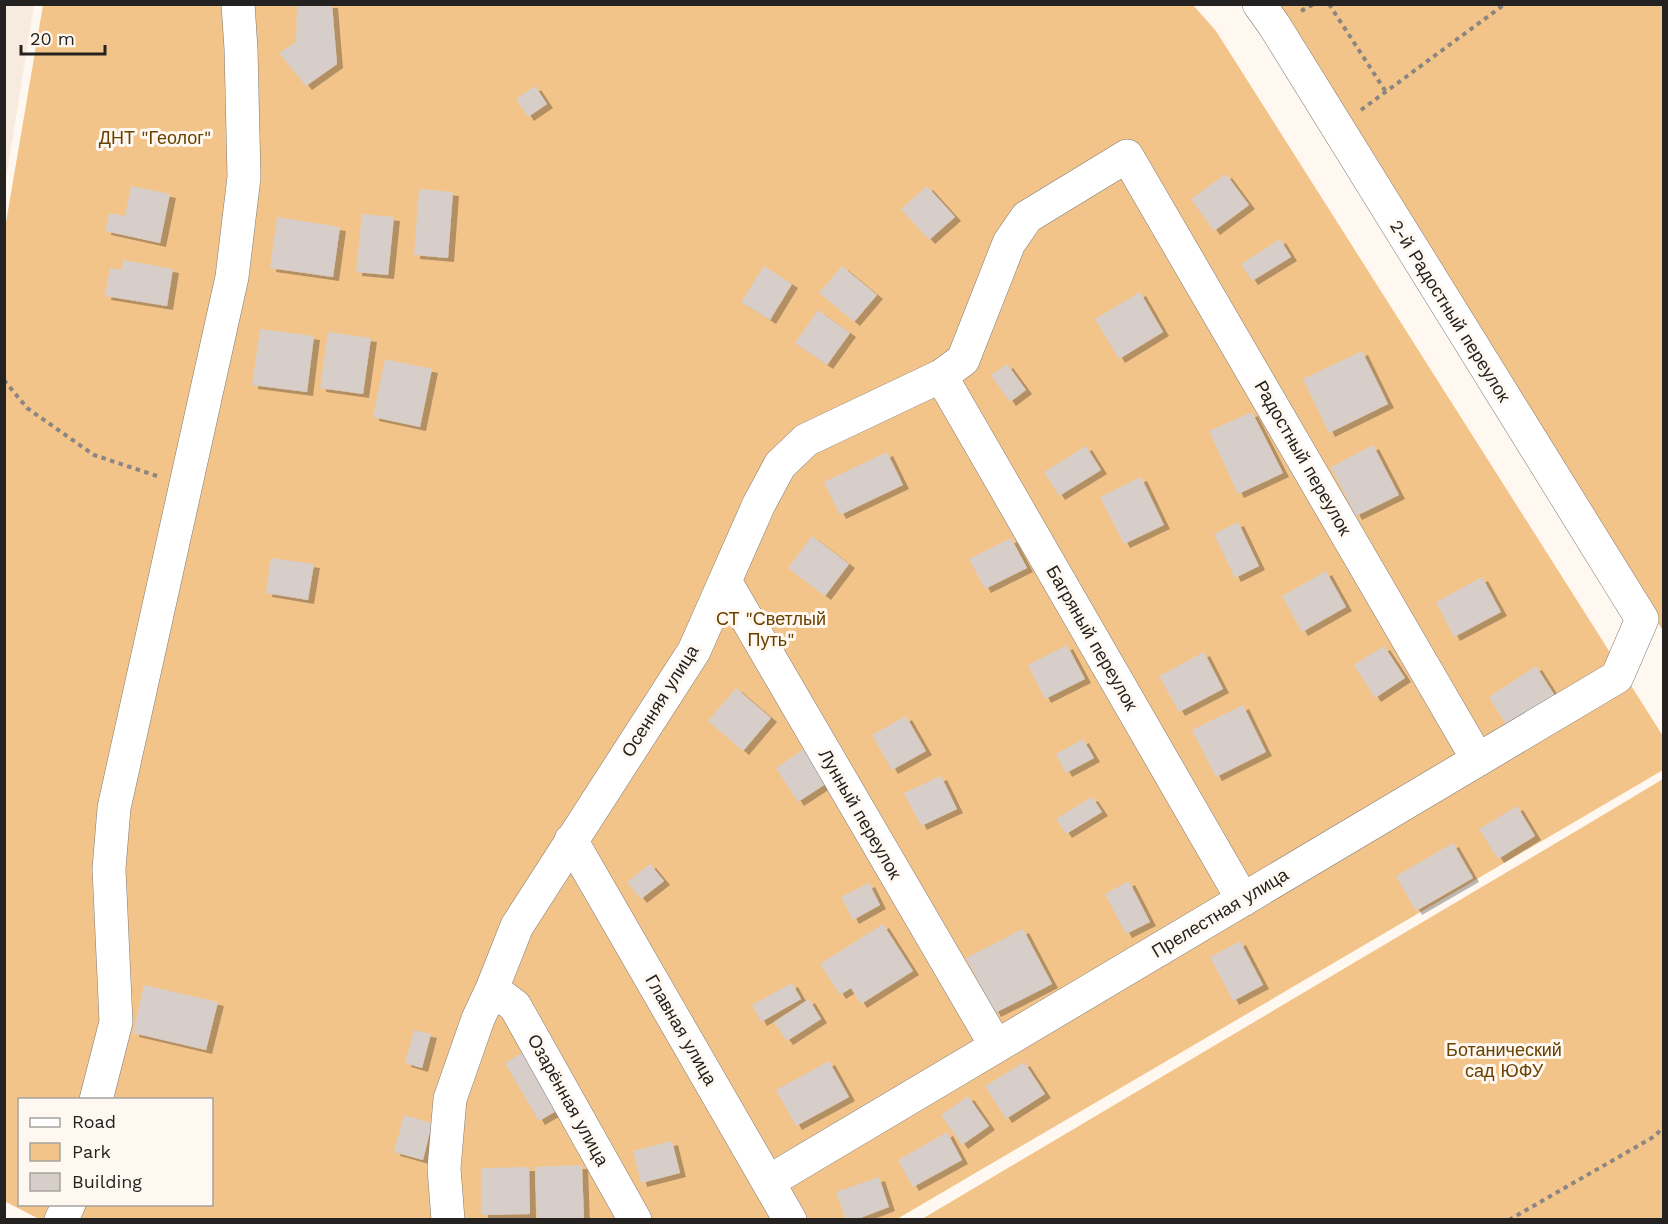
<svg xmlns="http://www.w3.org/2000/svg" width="1668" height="1224" viewBox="0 0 1668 1224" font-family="'Work Sans',sans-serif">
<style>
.built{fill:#f6ebde}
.green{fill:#f3c489;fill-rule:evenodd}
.building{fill:#d7ceca;filter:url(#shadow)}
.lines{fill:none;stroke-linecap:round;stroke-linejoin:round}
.minor-casing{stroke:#807a74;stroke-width:34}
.path{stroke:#8a8681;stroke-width:4;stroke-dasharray:4.5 4.5;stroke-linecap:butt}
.minor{stroke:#fff;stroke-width:33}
.labels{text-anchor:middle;stroke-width:6;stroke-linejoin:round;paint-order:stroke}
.park-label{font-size:18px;fill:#684100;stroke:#fff8f1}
.street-label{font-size:18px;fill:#242220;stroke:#fff8f1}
</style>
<defs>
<filter id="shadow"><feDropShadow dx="6" dy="4" stdDeviation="0" flood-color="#0004"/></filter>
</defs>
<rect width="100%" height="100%" fill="#fff8f1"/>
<!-- built -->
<path class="built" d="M 5,4 L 34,5 L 5,185 L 4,5 Z"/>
<!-- green -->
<path class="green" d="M 43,5 L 1193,5 L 1216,31 L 1663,736 L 1663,770 L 897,1219 L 39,1219 L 4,1201 L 4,234 ZM 20,1100 L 212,1100 L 212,1204 L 20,1204 Z
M 1275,5 L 1663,5 L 1663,631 L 1279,12 Z
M 1663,779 L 1663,1219 L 922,1219 L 1593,821 Z"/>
<!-- building -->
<path class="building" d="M 297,4 L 332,4 L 337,64 L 306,86 L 279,53 L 296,42 Z
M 535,86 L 547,104 L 528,117 L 516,99 Z
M 1226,174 L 1249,205 L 1214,231 L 1191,199 Z
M 131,186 L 170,194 L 160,243 L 105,231 L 109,213 L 125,216 Z
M 927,186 L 955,217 L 929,240 L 901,209 Z
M 419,189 L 453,192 L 448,258 L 414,255 Z
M 362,214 L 394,217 L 388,275 L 356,272 Z
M 277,217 L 340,227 L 333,277 L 270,268 Z
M 1280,239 L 1291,257 L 1252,281 L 1241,264 Z
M 123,260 L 173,269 L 167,306 L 105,296 L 110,268 L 122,270 Z
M 764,266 L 792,284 L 770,320 L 741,302 Z
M 842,266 L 877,295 L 854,322 L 819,293 Z
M 1140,292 L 1163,332 L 1119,359 L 1095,319 Z
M 818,310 L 850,333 L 827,365 L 795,343 Z
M 260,329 L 314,336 L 307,392 L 252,385 Z
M 328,332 L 371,338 L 363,394 L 320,388 Z
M 1362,351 L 1388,404 L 1329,433 L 1303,379 Z
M 385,359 L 432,369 L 420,427 L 373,417 Z
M 1007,364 L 1026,390 L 1010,402 L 991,375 Z
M 1252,412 L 1283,473 L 1238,494 L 1209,431 Z
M 1373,445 L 1399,495 L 1356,516 L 1331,467 Z
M 1086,446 L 1101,470 L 1059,496 L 1044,472 Z
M 887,452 L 903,485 L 840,515 L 824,482 Z
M 1141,477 L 1164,525 L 1124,544 L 1100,497 Z
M 1238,522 L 1259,566 L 1235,578 L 1214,534 Z
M 812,536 L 849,564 L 825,596 L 788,568 Z
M 1011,538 L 1027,568 L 985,589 L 969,559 Z
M 271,558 L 314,564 L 308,600 L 266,593 Z
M 1326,571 L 1346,607 L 1302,632 L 1282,596 Z
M 1482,577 L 1501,612 L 1454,637 L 1436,602 Z
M 1067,645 L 1085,679 L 1045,699 L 1028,665 Z
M 1384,646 L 1405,678 L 1375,698 L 1354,665 Z
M 1204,652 L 1223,689 L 1179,712 L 1159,676 Z
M 1536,666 L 1555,696 L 1507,726 L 1489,697 Z
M 736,688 L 771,718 L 743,751 L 708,721 Z
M 1243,705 L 1266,752 L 1216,777 L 1192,730 Z
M 906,716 L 926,751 L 892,770 L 872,735 Z
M 1083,739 L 1094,758 L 1066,773 L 1056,754 Z
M 804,749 L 827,783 L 798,802 L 776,768 Z
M 941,776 L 957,809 L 921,826 L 904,793 Z
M 1092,797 L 1102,812 L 1066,834 L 1056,819 Z
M 1517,806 L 1535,836 L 1498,859 L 1479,829 Z
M 1453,843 L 1473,878 L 1416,911 L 1396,876 Z
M 650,864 L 664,881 L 641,899 L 627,882 Z
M 1129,881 L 1150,922 L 1126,934 L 1105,894 Z
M 869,883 L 880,905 L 853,920 L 841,897 Z
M 883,924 L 913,971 L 861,1004 L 851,988 L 840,995 L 820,964 Z
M 1023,929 L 1052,984 L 995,1013 L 966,958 Z
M 1240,941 L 1263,985 L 1233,1001 L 1210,957 Z
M 792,983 L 801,999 L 761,1022 L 752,1005 Z
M 144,985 L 218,1002 L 206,1050 L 133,1033 Z
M 809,999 L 821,1019 L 787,1041 L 774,1022 Z
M 414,1030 L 431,1034 L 422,1068 L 405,1063 Z
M 530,1048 L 565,1106 L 539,1121 L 505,1063 Z
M 829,1061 L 849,1097 L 796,1126 L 776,1090 Z
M 1024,1062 L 1045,1094 L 1006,1119 L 985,1086 Z
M 968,1096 L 989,1126 L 962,1145 L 941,1115 Z
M 404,1115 L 432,1123 L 423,1160 L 394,1152 Z
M 947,1132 L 962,1160 L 913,1187 L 898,1160 Z
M 672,1141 L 680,1173 L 641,1183 L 633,1151 Z
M 582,1165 L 584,1220 L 537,1220 L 535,1167 Z
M 529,1167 L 530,1214 L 482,1215 L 481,1168 Z
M 879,1177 L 889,1207 L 855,1220 L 846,1220 L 836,1192 Z"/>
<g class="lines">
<defs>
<path id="minor" d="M 941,376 L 1243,900
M 725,581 L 996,1046
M 571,840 L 790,1220
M 492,989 L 515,1006 L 635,1220
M 96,1100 L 116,1022 L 109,869 L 114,808 L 232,277 L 244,177 L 241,49 L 238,4
M 768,1182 L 1617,677 L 1642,619 L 1274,25 L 1259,4
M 61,1220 L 69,1204
M 448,1220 L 444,1168 L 450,1099 L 478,1019 L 492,989 L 517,926 L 694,651 L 759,504 L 780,465 L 806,440 L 941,376 L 963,360 L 1009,243 L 1027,217 L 1127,156 L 1478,760"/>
</defs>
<!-- minor casing -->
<use href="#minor" class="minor-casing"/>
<!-- path -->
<path class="path" d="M 1329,4 L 1386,92
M 1301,11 L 1314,4
M 1361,110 L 1505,4
M 4,380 L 27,408 L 94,455 L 157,476
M 1509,1220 L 1655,1136 L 1664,1126"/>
<!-- minor -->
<use href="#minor" class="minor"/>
</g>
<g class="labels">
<!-- park labels -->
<g class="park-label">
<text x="155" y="144">ДНТ "Геолог"</text>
<text x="771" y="625">СТ "Светлый<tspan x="771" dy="21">Путь"</tspan></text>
<text x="1504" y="1056">Ботанический<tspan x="1504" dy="21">сад ЮФУ</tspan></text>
</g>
<!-- street labels -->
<g class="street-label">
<text transform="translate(1450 311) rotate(58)" y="6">2-й Радостный переулок</text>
<text transform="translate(1303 458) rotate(60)" y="6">Радостный переулок</text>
<text transform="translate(1092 638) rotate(60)" y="6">Багряный переулок</text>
<text transform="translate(660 701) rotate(-58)" y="6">Осенняя улица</text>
<text transform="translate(860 814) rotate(60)" y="6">Лунный переулок</text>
<text transform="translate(1220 913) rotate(-31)" y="6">Прелестная улица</text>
<text transform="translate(681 1030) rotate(60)" y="6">Главная улица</text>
<text transform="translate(568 1100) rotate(61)" y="6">Озарённая улица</text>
</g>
</g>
<!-- border -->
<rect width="1668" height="1224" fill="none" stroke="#242220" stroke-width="12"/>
<!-- legend -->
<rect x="18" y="1098" width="195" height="108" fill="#fff8f1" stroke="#a7a29d" stroke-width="1.5"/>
<rect x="30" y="1118" width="30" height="9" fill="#ffffff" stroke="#a7a29d" stroke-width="1.5"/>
<text x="72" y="1128" font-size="18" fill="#242220">Road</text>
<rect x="30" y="1143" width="30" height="18" fill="#f3c489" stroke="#a7a29d" stroke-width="1.5"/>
<text x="72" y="1158" font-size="18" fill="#242220">Park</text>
<rect x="30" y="1173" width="30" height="18" fill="#d7ceca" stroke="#a7a29d" stroke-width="1.5"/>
<text x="72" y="1188" font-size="18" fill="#242220">Building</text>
<!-- scale -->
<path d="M21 45v9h84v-9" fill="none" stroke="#242220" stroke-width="3"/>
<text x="30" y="45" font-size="18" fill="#242220" stroke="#fff8f1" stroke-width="4.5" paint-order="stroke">20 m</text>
</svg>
